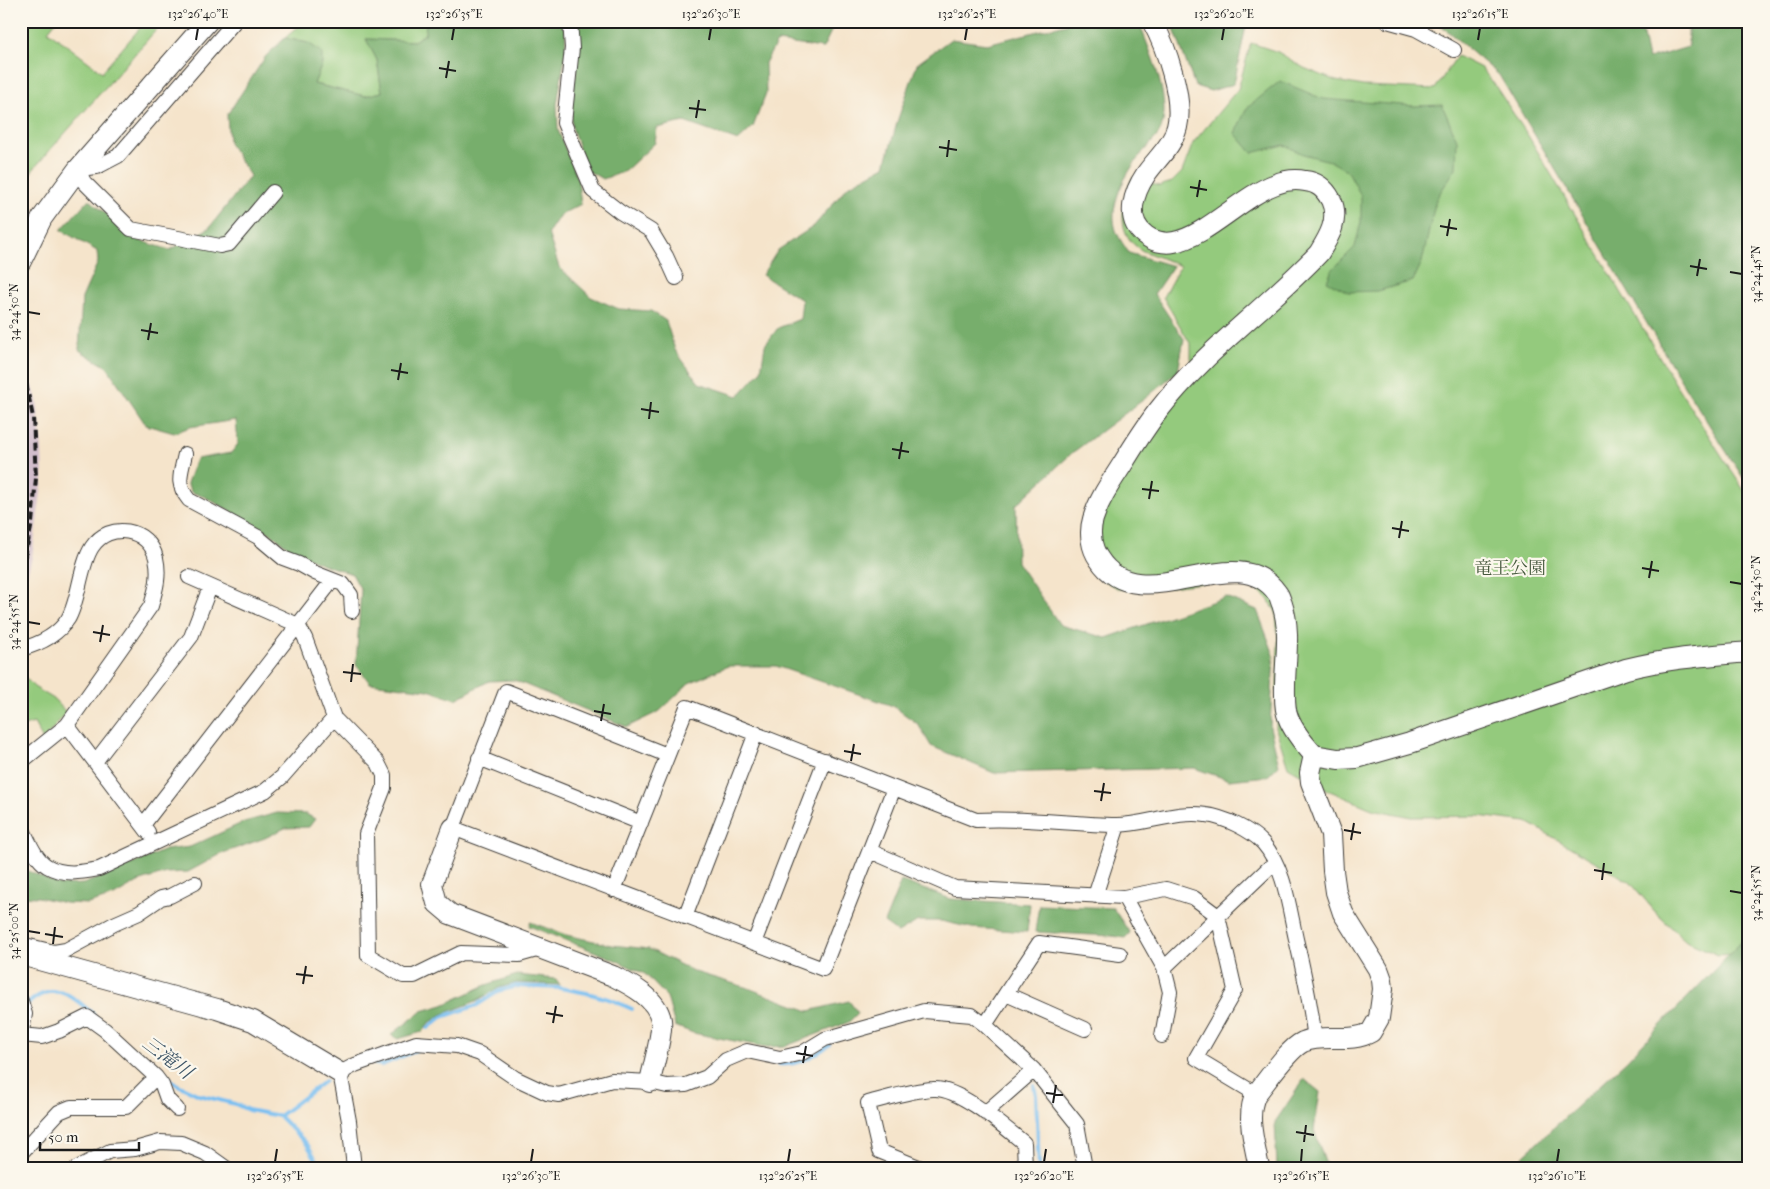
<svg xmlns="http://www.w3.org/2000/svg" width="1770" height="1189" viewBox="0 0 1770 1189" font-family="'IM FELL French Canon','Noto Serif JP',serif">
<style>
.industrial{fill:#d1bdcb}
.green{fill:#94ca7d;stroke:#58734c}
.forest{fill:#77ae6c;stroke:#4a6544}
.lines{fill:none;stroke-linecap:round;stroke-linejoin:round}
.stream{stroke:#7bc0f1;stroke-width:4}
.street-casing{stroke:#3d3a36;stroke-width:16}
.secondary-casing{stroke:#3d3a36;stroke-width:22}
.street{stroke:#fff;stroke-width:14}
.secondary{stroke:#fff;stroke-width:20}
.rail{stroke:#1c1c1c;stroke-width:4;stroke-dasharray:8 4;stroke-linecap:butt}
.ticks{fill:none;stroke:#1c1c1c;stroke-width:2}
.labels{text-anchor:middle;stroke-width:4.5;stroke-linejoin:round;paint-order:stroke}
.park-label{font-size:18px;fill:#46593e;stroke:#fbf7ec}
.water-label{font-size:19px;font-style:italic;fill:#3d5567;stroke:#fbf7ec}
.neatline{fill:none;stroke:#1c1c1c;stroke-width:2}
.ticks-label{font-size:12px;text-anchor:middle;fill:#1c1c1c}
</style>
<rect width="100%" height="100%" fill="#fbf7ec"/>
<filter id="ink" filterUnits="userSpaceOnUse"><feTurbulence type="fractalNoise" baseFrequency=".02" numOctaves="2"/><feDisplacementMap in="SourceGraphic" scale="10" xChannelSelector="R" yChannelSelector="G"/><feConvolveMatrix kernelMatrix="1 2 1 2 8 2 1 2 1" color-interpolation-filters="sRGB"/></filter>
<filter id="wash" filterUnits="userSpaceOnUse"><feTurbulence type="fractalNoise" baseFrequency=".0096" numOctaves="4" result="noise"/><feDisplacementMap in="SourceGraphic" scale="20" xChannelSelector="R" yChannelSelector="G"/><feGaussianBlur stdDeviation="1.12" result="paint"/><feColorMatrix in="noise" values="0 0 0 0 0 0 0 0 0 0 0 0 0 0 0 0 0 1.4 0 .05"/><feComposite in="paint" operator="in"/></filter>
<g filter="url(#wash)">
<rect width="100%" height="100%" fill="#f5e4cb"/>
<!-- industrial -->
<path class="industrial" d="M 21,345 L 37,400 L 42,449 L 43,478 L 32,557 L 21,598 L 21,536 L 29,470 L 30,441 L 21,381 Z"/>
<!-- green -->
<path class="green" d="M 30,21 L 56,21 L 48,31 L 102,72 L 146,21 L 164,21 L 37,165 L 21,185 L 21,33 Z
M 305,21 L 424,21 L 426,24 L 425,34 L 414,41 L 366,39 L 377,60 L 382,92 L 365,96 L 314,84 L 322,64 L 308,43 L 285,38 Z
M 1251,43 L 1278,52 L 1304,68 L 1336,81 L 1363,86 L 1435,89 L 1457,56 L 1481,68 L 1492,81 L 1529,137 L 1678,388 L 1749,498 L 1749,953 L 1718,955 L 1686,941 L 1657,914 L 1630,882 L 1527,822 L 1478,816 L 1412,817 L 1372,809 L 1330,791 L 1288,767 L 1276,729 L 1278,643 L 1276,612 L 1268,599 L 1254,586 L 1235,579 L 1138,591 L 1119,589 L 1101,579 L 1087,563 L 1081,542 L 1088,511 L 1191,362 L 1191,345 L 1163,297 L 1180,266 C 1168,260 1155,256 1143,251 C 1114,235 1122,203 1132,178 L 1159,186 L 1172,182 L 1182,172 L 1193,143 L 1238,89 Z
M 21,673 L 34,687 L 54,699 L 66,712 L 56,725 L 43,740 L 34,723 L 21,727 Z"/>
<!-- forest -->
<path class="forest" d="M 424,21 L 565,21 L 566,50 L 557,104 L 558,130 L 578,181 L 581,204 L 560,215 L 548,233 L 559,267 L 591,297 L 619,309 L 651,311 L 666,321 L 675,350 L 699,383 L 738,396 L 761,371 L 765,345 L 778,328 L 800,319 L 802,300 L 762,275 L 778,250 L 814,226 L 848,186 L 885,166 L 898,119 L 917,64 L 951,39 L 987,44 L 1066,24 L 1072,21 L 1137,21 L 1140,25 C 1150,52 1172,100 1161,129 C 1158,137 1148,146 1142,153 C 1126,173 1106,207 1117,233 C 1120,240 1125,247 1129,253 L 1173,266 L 1154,294 L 1184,339 L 1178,371 L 1147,397 L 1072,453 L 1016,505 L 1017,562 L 1060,625 L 1106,638 L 1226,597 L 1257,610 L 1274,655 L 1270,727 L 1279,765 L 1268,776 L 1229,780 L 1194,768 L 994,773 L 931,746 L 918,724 L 893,706 L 776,666 L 728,666 L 689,683 L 660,711 L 627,727 L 514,680 L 489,681 L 456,699 L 428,690 L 370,683 L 356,665 L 361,590 L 352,574 L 325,565 L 293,551 L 270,533 L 205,497 L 191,492 L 187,483 L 196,459 L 231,453 L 238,444 L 236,420 L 190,427 L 174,433 L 146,425 L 107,367 L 79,350 L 82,298 L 98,262 L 97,251 L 61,230 L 89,199 L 135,239 L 170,250 L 209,228 L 250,176 L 229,143 L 227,115 L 266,56 L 285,38 L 308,43 L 322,52 L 322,64 L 314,84 L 365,96 L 382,92 L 377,60 L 366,39 L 414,41 L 425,34 L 426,24 Z
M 582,21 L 836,21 L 823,48 L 777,42 L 765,63 L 766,93 L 753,127 L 738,141 L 684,122 L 657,128 L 655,143 L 625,171 L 603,179 L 586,170 L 572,127 L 571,109 L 577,65 L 577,28 Z
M 1171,21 L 1247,21 L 1234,84 L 1211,91 L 1195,86 Z
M 1433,21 L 1640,21 L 1648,59 L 1688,47 L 1688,21 L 1749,21 L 1749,487 L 1683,384 L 1499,75 L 1445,29 Z
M 1280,81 L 1323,99 L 1415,106 L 1442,105 L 1457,140 L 1456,168 L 1436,199 L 1422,262 L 1413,281 L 1378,291 L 1348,292 L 1327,281 L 1332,270 L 1355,247 L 1361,222 L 1361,196 L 1348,171 L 1330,161 L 1303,154 L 1284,145 L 1252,153 L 1235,133 L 1247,108 Z
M 277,813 L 306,814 L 315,819 L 309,827 L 285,828 L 265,838 L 223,853 L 188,872 L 166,873 L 138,882 L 114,896 L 88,904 L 65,903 L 38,897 L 21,896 L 21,868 L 60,885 L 83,884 L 117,871 L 165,850 L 190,847 L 244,822 Z
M 901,881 L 951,899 L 1030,904 L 1027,932 L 972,928 L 941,921 L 918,921 L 898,933 L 884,923 Z
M 1039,905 L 1113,908 L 1130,933 L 1125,938 L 1112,936 L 1035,932 Z
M 530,922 L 566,935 L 612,945 L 649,949 L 695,972 L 748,988 L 809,1011 L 849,1001 L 858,1013 L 849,1022 L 786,1046 L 766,1047 L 693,1033 L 675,1026 L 667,997 L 645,974 L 611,958 L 529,926 Z
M 1749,934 L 1749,1168 L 1510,1168 L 1626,1061 Z
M 517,975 L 556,979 L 560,985 L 517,983 L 499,988 L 476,1001 L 441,1015 L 428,1024 L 422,1032 L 398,1039 L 391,1035 L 422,1011 L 443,1005 L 486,985 Z
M 1304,1079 L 1320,1092 L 1314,1130 L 1327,1168 L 1277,1168 L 1275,1122 Z"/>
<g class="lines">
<!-- stream -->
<path class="stream" d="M 25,1005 C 31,1002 36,996 43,994 C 63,985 79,1002 93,1014
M 428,1028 L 442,1017 L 477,1005 L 499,991 L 516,986 L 560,988 L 587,993 L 612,1000 L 632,1009
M 140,1053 L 176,1084 L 199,1095 L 235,1104 L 248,1110 L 279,1116 L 307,1144 L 321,1168
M 375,1064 L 382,1065 L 413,1052 L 417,1049
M 779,1064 C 798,1066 814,1056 829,1045
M 1034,1085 L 1036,1095 L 1039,1168
M 279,1116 L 325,1081"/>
</g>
</g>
<g filter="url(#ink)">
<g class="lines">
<defs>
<path id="street" d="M 235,21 L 118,156 L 97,167 L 78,169 L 84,182 L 131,229 L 220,246 L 229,244 L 273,192
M 570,21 L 572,48 L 564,123 L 593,191 L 620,212 L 651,231 L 666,256 L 676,278
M 1387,21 L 1416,29 L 1454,50
M 185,454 C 181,474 175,483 189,500 L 258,537 L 283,558 L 299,564 L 315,573 L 343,584 L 351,595 L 352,611
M 189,577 L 298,625 L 305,638 L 334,718 L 378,763 L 384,775 L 384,788 L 366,834 L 368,955 L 403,976 L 414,976 L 461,953 L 519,955 L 540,949
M 21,649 C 40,644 57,636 68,619 C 79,601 80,565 92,547 C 109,521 149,528 156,558 C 160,575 156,589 151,606 L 67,725 L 21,762
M 67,725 L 148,832
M 667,755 L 506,691 L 453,828 L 823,969 L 894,788
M 479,758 L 641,823
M 95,762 L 191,637 L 210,587
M 143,825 L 332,581
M 21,826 C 28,839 35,859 47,866 C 63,876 83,872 99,869 L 265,791 L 282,777 L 334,718
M 870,851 L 955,888 L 1124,897 L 1166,889 L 1194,898 L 1218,916 L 1235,990 L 1196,1058 L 1256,1094
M 614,890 L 687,707 L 976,820 C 1023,817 1069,824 1116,825 C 1146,825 1176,810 1206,815 C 1224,817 1251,830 1263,843 C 1285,868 1289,908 1296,939 C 1304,973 1311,1006 1315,1040
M 1095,896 L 1118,825
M 1124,897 L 1164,968 L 1170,992 L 1162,1036
M 685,917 L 756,733
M 754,943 L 825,760
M 21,944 L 54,952 L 66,950 L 114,924 L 139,913 L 161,898 L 170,896 L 195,883
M 1164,968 L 1275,862
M 1006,994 L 1085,1029
M 21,1001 L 25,1014 L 21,1036
M 985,1025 L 1039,943 L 1120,954
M 22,1035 L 42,1037 L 59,1031 L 87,1017 L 105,1030 L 156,1077 L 162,1085 L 167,1099 L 177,1109
M 985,1113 L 1034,1070
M 21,1153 L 59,1112 L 71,1107 L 126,1107 L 156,1077
M 21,1165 L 25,1168
M 77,1168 L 110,1151 L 135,1149 L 160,1142 L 181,1143 L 205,1153 L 226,1168
M 354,1168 L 349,1121 L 340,1073 L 355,1065 L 416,1043 L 457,1046 L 480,1054 L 515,1078 L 547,1093 L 559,1095 L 612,1080 L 650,1082 L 667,1086 L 686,1085 L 707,1077 L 726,1060 L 747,1051 L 780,1058 L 802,1053 L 825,1039 L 924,1011 L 972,1015 L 985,1025 L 1034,1070 L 1077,1124 L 1085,1168
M 921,1168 L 879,1151 L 868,1103 C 888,1098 912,1090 933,1089 C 959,1087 1004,1127 1024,1143 L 1025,1168"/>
<path id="secondary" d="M 1152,21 C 1166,46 1184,99 1177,127 C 1172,147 1157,158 1146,174 C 1134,192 1124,219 1145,235 C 1152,241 1164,244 1174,242 C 1207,236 1242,196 1276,184 C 1286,180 1295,179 1305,181 C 1318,182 1325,189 1331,200 C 1340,219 1329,237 1319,253 C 1268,307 1203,352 1158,411 C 1145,428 1133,447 1122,465 C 1111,482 1099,499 1093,519 C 1089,532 1091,548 1099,559 C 1140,623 1237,535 1277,593 C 1280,596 1280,600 1282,604 C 1292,633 1284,664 1285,695 C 1285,702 1285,710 1288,717 C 1293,731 1304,744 1314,755 L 1338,759 L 1357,758 L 1410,743 L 1626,669 C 1669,658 1705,656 1749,652
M 21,261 L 42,218 L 78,169 L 208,21
M 453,828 L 432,884 L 437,903 L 450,914 L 613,976 C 631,985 657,998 661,1020 C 663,1034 653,1066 650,1082
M 21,955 L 217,1009 L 253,1021 L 340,1073
M 1259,1168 C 1255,1145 1245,1116 1256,1094 C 1267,1081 1288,1049 1303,1042 C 1324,1033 1350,1044 1371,1032 L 1379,1018 L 1383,989 L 1382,980 L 1378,969 L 1343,913 L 1336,892 L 1333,871 L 1331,834 L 1311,782 L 1310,773 L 1314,755"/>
</defs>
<!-- street casing -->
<use href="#street" class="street-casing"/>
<!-- secondary casing -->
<use href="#secondary" class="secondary-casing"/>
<!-- street -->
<use href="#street" class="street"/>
<!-- secondary -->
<use href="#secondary" class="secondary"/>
<!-- rail -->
<path class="rail" d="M 21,360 L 33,417 L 36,478 L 32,523 L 21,575"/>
</g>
</g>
<!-- ticks -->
<path class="ticks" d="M 196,40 L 198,28M 452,40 L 454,28M 709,40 L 711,28M 965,40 L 967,28M 1222,40 L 1224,28M 1478,40 L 1480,28M 439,68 L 456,71M 446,78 L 449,61M 689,108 L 706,110M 696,118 L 699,100M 939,147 L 957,150M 947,157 L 949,140M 1190,187 L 1207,190M 1197,197 L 1200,180M 1440,226 L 1457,229M 1447,236 L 1450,219M 1690,266 L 1707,269M 1730,272 L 1742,274M 1697,276 L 1700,259M 28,312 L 40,314M 141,330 L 158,333M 148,340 L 151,323M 391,370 L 408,373M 398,380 L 401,363M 641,409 L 659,412M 649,419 L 651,402M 892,449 L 909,452M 899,459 L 902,442M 1142,489 L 1159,491M 1149,499 L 1152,481M 1392,528 L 1409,531M 1399,538 L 1402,521M 1642,568 L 1659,571M 1649,578 L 1652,561M 1730,582 L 1742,584M 28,622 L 40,624M 93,632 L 110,635M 100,642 L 103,625M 343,672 L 361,674M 351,682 L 353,664M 594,711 L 611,714M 601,721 L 604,704M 844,751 L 861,754M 851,761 L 854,744M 1094,791 L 1111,793M 1101,801 L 1104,783M 1344,830 L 1361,833M 1351,840 L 1354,823M 1594,870 L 1612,873M 1602,880 L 1604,863M 1730,891 L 1742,893M 28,931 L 40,933M 45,934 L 63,937M 53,944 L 55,927M 296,974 L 313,976M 303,984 L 306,966M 546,1013 L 563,1016M 553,1023 L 556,1006M 796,1053 L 813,1056M 803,1063 L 806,1046M 1046,1093 L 1063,1095M 1053,1103 L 1056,1085M 1296,1132 L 1314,1135M 1304,1142 L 1306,1125M 275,1162 L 277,1149M 531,1162 L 533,1149M 788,1162 L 790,1149M 1044,1162 L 1046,1149M 1301,1162 L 1302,1149M 1557,1162 L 1559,1149"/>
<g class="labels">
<!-- park labels -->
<g class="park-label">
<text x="1510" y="574">竜王公園</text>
</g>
<!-- water labels -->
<g class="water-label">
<text transform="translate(168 1057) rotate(37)" y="7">三滝川</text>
</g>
</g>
<!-- margin -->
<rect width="1770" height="1189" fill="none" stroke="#fbf7ec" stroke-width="55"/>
<!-- scale -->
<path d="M40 1142v8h99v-8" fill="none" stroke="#1c1c1c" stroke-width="2.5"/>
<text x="48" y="1142" font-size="15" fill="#1c1c1c" stroke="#fbf7ec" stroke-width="4" paint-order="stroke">50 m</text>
<rect x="28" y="28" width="1714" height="1134" class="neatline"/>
<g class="ticks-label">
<text x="198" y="18">132°26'40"E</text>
<text x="454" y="18">132°26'35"E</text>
<text x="711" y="18">132°26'30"E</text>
<text x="967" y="18">132°26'25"E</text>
<text x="1224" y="18">132°26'20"E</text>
<text x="1480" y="18">132°26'15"E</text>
<text transform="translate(1756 274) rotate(-90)" y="4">34°24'45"N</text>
<text transform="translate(14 312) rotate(-90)" y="4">34°24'50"N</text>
<text transform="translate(1756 584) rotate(-90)" y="4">34°24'50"N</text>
<text transform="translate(14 622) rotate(-90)" y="4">34°24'55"N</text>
<text transform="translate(1756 893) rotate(-90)" y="4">34°24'55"N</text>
<text transform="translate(14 931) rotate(-90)" y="4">34°25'00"N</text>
<text x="275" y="1180">132°26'35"E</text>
<text x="531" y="1180">132°26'30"E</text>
<text x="788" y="1180">132°26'25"E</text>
<text x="1044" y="1180">132°26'20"E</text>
<text x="1301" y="1180">132°26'15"E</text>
<text x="1557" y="1180">132°26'10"E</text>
</g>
</svg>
